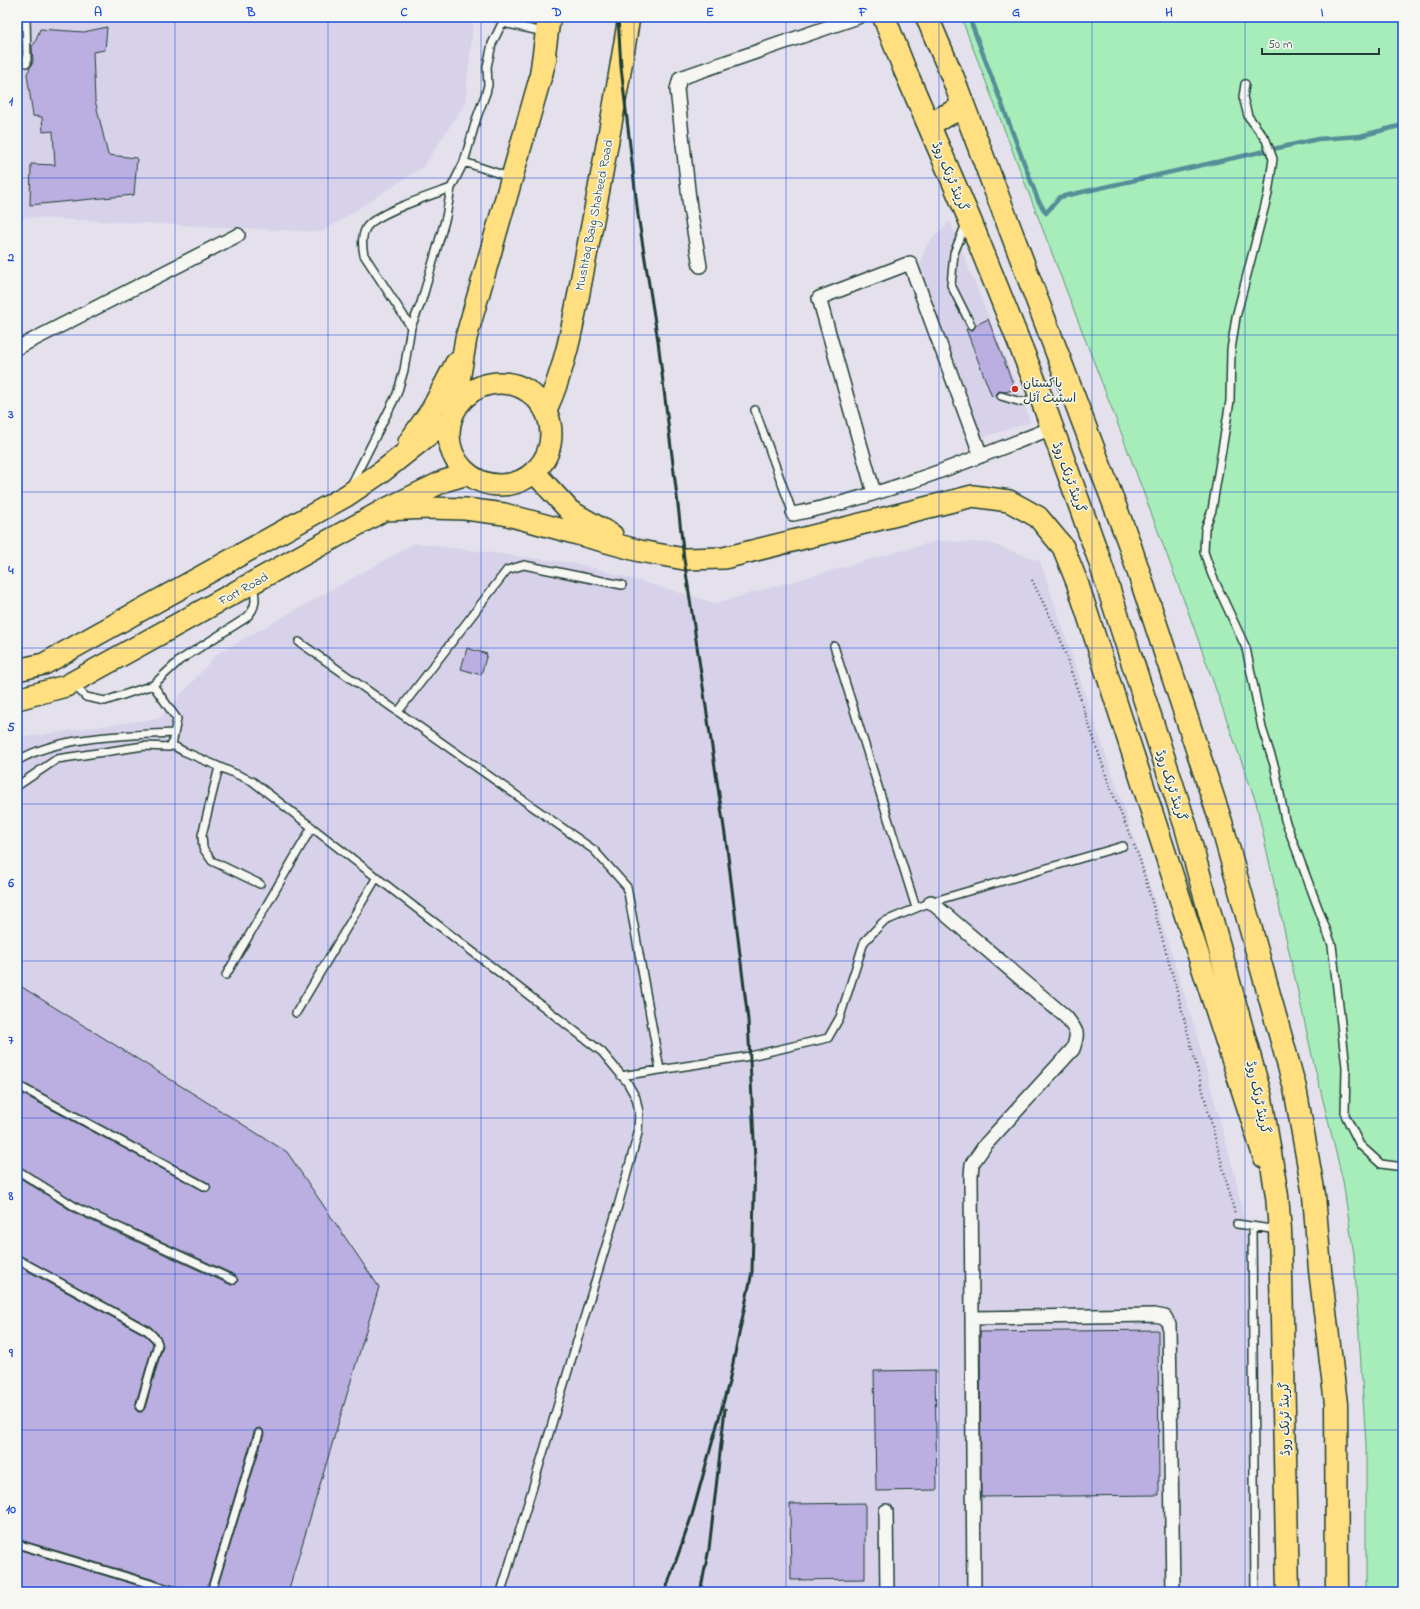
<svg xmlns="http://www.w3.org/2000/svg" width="1420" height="1609" viewBox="0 0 1420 1609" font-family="'Indie Flower','Playpen Sans Arabic',sans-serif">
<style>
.built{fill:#d7d2e9}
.green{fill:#a6edba;stroke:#629577}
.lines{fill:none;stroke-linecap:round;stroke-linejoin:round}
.stream{stroke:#568e98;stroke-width:4.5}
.building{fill:#baafe0;stroke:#1f3d34}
.service-casing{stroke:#1f3d34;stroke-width:10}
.minor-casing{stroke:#1f3d34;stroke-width:16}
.primary-casing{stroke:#1f3d34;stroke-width:24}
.trunk-casing{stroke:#1f3d34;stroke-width:25}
.path{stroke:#1f3d34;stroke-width:2.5;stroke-dasharray:1 3;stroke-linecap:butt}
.service{stroke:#f6f6f2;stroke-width:7}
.minor{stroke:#f6f6f2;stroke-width:13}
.primary{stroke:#ffdf80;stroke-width:21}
.trunk{stroke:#ffdf80;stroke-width:22}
.rail{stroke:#1f3d34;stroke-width:3}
.grid{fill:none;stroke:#1d4ed8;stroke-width:1;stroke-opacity:0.55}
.poi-dot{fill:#c8321e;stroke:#f6f6f2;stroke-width:1.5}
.labels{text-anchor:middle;stroke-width:3;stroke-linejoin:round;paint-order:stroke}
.street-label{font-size:13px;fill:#1f3d34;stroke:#f6f6f2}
.poi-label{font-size:13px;fill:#1f3d34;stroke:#f6f6f2;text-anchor:start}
.neatline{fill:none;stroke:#1d4ed8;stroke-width:1.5}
.grid-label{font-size:13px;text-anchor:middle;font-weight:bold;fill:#1d4ed8}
</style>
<rect width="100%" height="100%" fill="#e4e1ed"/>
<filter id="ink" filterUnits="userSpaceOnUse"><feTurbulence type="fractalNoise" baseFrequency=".025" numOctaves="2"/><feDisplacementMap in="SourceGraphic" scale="8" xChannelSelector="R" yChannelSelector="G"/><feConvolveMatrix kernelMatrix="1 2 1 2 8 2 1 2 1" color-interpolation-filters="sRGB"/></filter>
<g filter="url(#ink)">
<!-- built -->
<path class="built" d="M 37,17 L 474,17 L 465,104 L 423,167 L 322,232 L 17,217 L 17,42 Z
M 950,221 L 1031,422 L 981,438 L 917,274 L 926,246 Z
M 936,541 L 989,543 L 1040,561 L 1146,873 L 1195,1028 L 1235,1176 L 1252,1259 L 1255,1592 L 17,1592 L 17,738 L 160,718 L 217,654 L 415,543 L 580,564 L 716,603 Z"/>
<!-- green -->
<path class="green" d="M 961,17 L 1403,17 L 1403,1592 L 1366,1592 L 1366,1445 L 1354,1255 L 1343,1181 L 1313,1060 L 1256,802 L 1189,614 L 1122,435 Z"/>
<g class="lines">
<!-- stream -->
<path class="stream" d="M 969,17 L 1038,200 L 1046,213 L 1060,197 L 1318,139 L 1360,136 L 1403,125"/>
</g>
<!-- building -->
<path class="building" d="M 107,27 L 105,50 L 93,52 L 95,100 L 108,155 L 137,158 L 134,195 L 30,205 L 31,164 L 55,165 L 53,131 L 43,132 L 42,117 L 33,116 L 27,74 L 33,62 L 32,46 L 35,43 L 40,29 L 84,32 Z
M 988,319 L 1015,389 L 1006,392 L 999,391 L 996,395 L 992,397 L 966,329 L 973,330 L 976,325 Z
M 467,648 L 487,654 L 481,675 L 461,669 Z
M 17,984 L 287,1152 L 379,1287 L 288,1592 L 216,1592 L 264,1434 L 263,1430 L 260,1428 L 256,1429 L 254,1432 L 206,1592 L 182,1592 L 178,1587 L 17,1539 L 17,1265 L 145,1335 L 152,1342 L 153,1344 L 135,1406 L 135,1409 L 138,1412 L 142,1412 L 145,1408 L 163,1345 L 160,1336 L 151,1327 L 17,1254 L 17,1176 L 75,1213 L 231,1285 L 236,1284 L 238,1280 L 235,1275 L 79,1204 L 17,1165 L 17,1091 L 204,1191 L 208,1191 L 211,1187 L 208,1183 L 17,1080 Z
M 1158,1330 L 1159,1495 L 981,1497 L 980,1332 Z
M 935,1370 L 937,1490 L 876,1491 L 874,1371 Z
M 865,1503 L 865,1579 L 791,1580 L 790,1504 Z
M 17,1549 L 160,1592 L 17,1592 Z"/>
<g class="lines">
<defs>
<path id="service" d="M 26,17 L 27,63
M 503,23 L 544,32
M 1245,84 L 1243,97 L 1248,116 L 1266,140 L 1273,159 L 1268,194 L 1236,317 L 1231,350 L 1230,401 L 1212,510 L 1205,529 L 1204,552 L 1212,575 L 1246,648 L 1262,728 L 1275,768 L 1285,820 L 1332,945 L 1346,1067 L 1345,1115 L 1360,1145 L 1381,1164 L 1403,1167
M 464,162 L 509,177
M 966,224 L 954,253 L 951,285 L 971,325
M 411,327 L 364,255 C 362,246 361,237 366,228 C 375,213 432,195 451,188
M 1001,396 L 1021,402 L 1039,397
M 755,410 L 793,514
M 351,485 L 397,394 L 404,370 L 411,327 L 421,303 L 446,217 L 451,188 L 464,162 L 477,117 L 486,93 L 488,85 L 487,67 L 492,44 L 505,17
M 299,642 L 594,850 L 627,887 L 660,1070
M 834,646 L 916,908
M 74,685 L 86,697 L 105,701 L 153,685 L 180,660 L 246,618 C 257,608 256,598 253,585
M 398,712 L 507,570 L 524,565 L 622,585
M 172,745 L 183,751 L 252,781 L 602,1052 L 627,1082 L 636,1098 L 639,1112 L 638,1133 L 618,1206 L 501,1592
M 17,761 C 57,736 128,735 174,733
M 219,767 L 202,835 L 203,848 L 212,861 L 260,884
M 17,786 L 57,759 L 144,746 L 169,747 L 172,745 L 177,719 L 153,685
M 226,975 L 312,827
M 296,1013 L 377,877
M 621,1076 L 750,1056 L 828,1038 L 840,1017 L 864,942 L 883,922 L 931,902 L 1123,846
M 17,1085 L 206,1187
M 17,1170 L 77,1208 L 233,1280
M 1237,1224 L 1278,1230
M 1252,1227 L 1255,1592
M 17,1259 L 148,1331 L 156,1339 L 158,1344 L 140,1407
M 17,1544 L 177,1592
M 211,1592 L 259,1433"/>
<path id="minor" d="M 700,266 L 690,208 L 677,89 L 680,78 L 858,17
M 17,348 L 238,235
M 874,493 L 819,298 L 910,263 L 981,456
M 793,514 C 881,497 969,461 1052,428
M 931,902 L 1066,1017 C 1077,1032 1079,1031 1073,1049 L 986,1144 L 972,1164 L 971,1176 L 974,1592
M 972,1318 L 1154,1315 L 1165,1317 L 1169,1325 L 1173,1592
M 886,1511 L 887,1592"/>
<path id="primary" d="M449 434a51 51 0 1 1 102 0a51 51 0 1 1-102 0Z
M 457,404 L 458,387 L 466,338 L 546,58
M 546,410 C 568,362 575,312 585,261 C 601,180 616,99 629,17
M 409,442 L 432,409 L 456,363
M 534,472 L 570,511 L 612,535
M 384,510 L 428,508 L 465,509 L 504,514 L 640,551 L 684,559 L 724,558 L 973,496 L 1009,501 L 1038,517 L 1063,547 L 1077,582 L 1264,1157
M 17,670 L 44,664 L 346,496 L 383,471 L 432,432 L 450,420
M 17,699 L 66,686 L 384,510 L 444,481 L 468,474"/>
<path id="trunk" d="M 884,17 L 904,68 L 969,218 L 1041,397 L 1098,556 L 1186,827 L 1261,1098 L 1277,1196 L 1280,1230 L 1288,1592
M 927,17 L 953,78 L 1129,543 L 1221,822 L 1295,1088 L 1314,1195 L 1320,1270 L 1336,1404 L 1337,1592
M 541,75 L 549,17
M 929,124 L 963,107"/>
</defs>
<!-- service casing -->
<use href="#service" class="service-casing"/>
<!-- minor casing -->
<use href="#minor" class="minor-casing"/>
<!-- primary casing -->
<use href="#primary" class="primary-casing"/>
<!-- trunk casing -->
<use href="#trunk" class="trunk-casing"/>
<!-- path -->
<path class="path" d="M 1032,580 L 1059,635 L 1109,784 L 1131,838
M 1134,845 L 1140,860 L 1174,980 L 1235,1214"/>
<!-- service -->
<use href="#service" class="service"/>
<!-- minor -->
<use href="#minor" class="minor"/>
<!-- primary -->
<use href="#primary" class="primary"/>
<!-- trunk -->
<use href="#trunk" class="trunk"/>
<!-- rail -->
<path class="rail" d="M 618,17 L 621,67 L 638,215 L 658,341 L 678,505 L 684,559 L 727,848 L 748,1020 L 755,1160 L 752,1272 L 729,1382 L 692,1515 L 665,1592
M 700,1592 L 709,1549 L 725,1409"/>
</g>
</g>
<!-- grid -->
<path class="grid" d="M 175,17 L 175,1592M 328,17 L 328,1592M 481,17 L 481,1592M 634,17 L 634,1592M 786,17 L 786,1592M 939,17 L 939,1592M 1092,17 L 1092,1592M 1245,17 L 1245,1592M 17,178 L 1403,178M 17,335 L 1403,335M 17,492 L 1403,492M 17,648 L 1403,648M 17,804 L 1403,804M 17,961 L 1403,961M 17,1118 L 1403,1118M 17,1274 L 1403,1274M 17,1430 L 1403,1430"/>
<!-- markers -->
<circle class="poi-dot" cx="1015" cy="389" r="4"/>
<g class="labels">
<!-- street labels -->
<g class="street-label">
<text transform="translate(951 176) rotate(67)" y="5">گرینڈ ٹرنک روڈ</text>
<text transform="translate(593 215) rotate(-79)" y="5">Mushtaq Baig Shaheed Road</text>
<text transform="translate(1070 477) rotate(70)" y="5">گرینڈ ٹرنک روڈ</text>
<text transform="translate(243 588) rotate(-29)" y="5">Fort Road</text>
<text transform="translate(1172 785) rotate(72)" y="5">گرینڈ ٹرنک روڈ</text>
<text transform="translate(1259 1097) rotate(78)" y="5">گرینڈ ٹرنک روڈ</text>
<text transform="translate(1284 1419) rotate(-91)" y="5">گرینڈ ٹرنک روڈ</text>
</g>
<!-- poi labels -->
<g class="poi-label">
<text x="1023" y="387">پاکستان<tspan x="1023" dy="15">اسٹیٹ آئل</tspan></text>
</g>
</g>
<!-- margin -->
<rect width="1420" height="1609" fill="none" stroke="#f6f6f2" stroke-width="44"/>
<!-- scale -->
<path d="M1262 48v6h117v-6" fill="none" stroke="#1f3d34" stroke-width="2"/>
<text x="1268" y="48" font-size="12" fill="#1f3d34" stroke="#f6f6f2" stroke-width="3" paint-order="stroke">50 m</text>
<rect x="22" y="22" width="1376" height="1565" class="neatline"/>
<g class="grid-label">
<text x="98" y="16">A</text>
<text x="251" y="16">B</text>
<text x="404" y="16">C</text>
<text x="557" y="16">D</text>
<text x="710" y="16">E</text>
<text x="863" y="16">F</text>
<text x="1016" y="16">G</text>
<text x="1169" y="16">H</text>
<text x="1322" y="16">I</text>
<text x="11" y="105">1</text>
<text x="11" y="261">2</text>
<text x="11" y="418">3</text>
<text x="11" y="574">4</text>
<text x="11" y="731">5</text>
<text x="11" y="887">6</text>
<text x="11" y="1044">7</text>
<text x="11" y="1200">8</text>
<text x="11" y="1357">9</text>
<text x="11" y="1513">10</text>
</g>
</svg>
